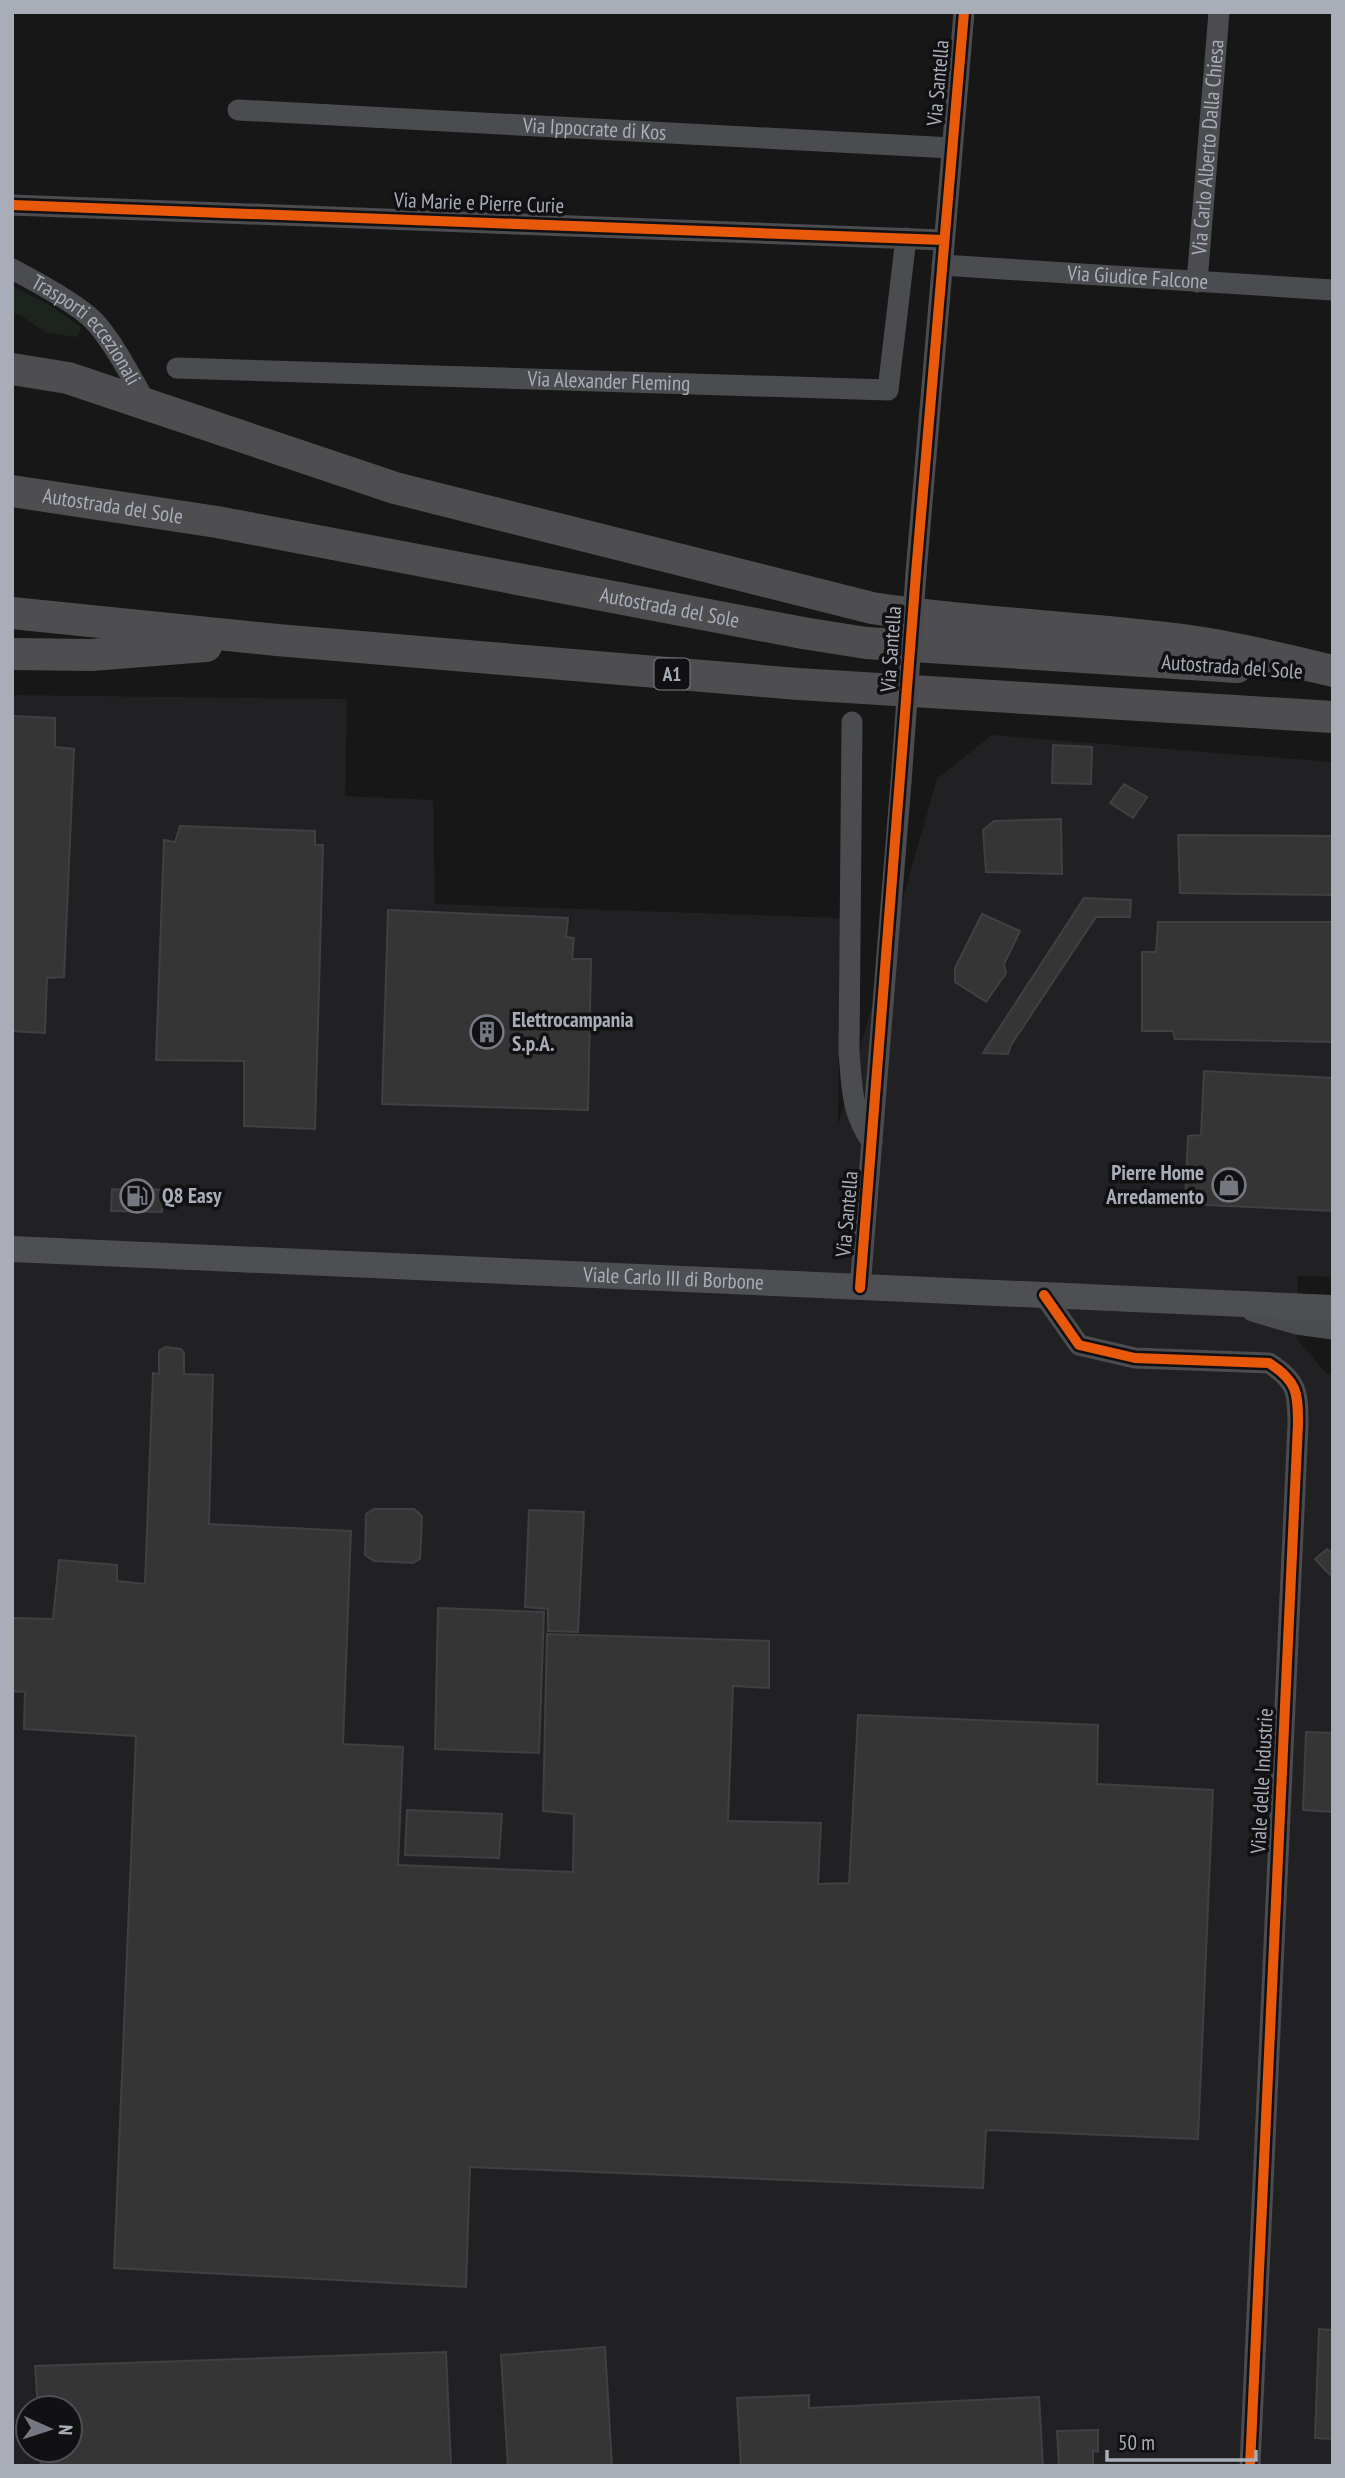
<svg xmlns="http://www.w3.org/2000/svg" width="1345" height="2478" viewBox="0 0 1345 2478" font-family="'PT Sans Narrow',sans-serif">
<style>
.built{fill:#212123;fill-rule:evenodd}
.green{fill:#1d241e}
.building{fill:#353536;stroke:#3f4043;stroke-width:2}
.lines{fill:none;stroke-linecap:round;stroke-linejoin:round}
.minor{stroke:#4b4c50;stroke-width:21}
.major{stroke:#4d4f52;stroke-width:26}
.highway{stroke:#4e4e51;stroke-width:32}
.minor-bridge{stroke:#4b4c50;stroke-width:21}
.cycleway-casing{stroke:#111113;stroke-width:15}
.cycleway{stroke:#e8590c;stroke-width:10}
.labels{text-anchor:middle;stroke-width:7;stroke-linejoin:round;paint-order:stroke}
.shield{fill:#111113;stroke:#7b7e86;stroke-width:2}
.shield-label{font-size:19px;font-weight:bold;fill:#a8adb8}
.street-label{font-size:21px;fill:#a8adb8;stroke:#111113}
.poi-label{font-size:21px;font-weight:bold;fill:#a8adb8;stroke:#111113;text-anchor:start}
</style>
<rect width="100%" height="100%" fill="#171717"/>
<!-- built -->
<path class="built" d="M 12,695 L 347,699 L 345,796 L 433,800 L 435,904 L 840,918 L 838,1125 L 937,779 L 992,735 L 1333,762 L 1333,1277 L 1298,1276 L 1297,1339 L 1327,1374 L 1333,1375 L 1333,2466 L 12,2466 ZM 28,2408 L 70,2408 L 70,2450 L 28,2450 Z"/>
<!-- green -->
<path class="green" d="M 12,286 L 49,305 L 81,327 L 78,337 L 47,333 L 20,315 L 12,313 Z"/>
<!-- building -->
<path class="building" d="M 12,716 L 55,718 L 55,747 L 74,749 L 64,977 L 47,978 L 45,1033 L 12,1031 Z
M 1053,745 L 1092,747 L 1091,784 L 1052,783 Z
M 1124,784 L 1147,797 L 1133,818 L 1110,803 Z
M 1061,819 L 1062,874 L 986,872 L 983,830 L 994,821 Z
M 180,826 L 315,831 L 315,845 L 323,845 L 315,1129 L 244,1126 L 244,1061 L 156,1060 L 164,840 L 175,842 Z
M 1178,835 L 1333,836 L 1333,895 L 1180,893 Z
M 1084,898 L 1131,900 L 1130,917 L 1096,917 L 1011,1045 L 1008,1054 L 983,1053 Z
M 388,910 L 568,918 L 566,937 L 574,938 L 572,959 L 591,959 L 588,1110 L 382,1104 Z
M 982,914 L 1020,931 L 1004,964 L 1006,973 L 986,1002 L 955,982 L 955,968 Z
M 1158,922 L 1333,922 L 1333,1042 L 1175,1039 L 1173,1031 L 1142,1031 L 1142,952 L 1156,952 Z
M 1204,1071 L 1333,1078 L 1333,1211 L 1185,1204 L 1188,1136 L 1201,1135 Z
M 132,1180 L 142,1181 L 143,1189 L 163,1190 L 162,1212 L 111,1211 L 112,1189 L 131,1190 Z
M 165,1347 L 181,1349 L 184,1353 L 184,1374 L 213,1375 L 209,1524 L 351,1531 L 343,1744 L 403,1747 L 398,1865 L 573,1872 L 574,1814 L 543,1811 L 547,1634 L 769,1641 L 769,1688 L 733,1686 L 728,1821 L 821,1823 L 818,1884 L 849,1883 L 858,1715 L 1098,1725 L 1097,1784 L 1213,1790 L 1198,2139 L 986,2130 L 983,2188 L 470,2167 L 466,2287 L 114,2268 L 136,1736 L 24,1729 L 25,1692 L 12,1691 L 12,1618 L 53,1619 L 59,1560 L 117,1565 L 117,1581 L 145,1584 L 153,1373 L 159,1374 L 159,1351 Z
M 374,1509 L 414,1509 L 422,1516 L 420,1559 L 413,1563 L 374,1561 L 365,1555 L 366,1514 Z
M 529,1510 L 584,1512 L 578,1632 L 548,1631 L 548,1609 L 525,1607 Z
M 1327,1549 L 1333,1554 L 1333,1578 L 1315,1559 Z
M 438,1608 L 544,1612 L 539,1753 L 435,1749 Z
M 1306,1732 L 1333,1733 L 1332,1812 L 1303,1810 Z
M 407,1810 L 502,1814 L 499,1858 L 405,1855 Z
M 1319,2329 L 1333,2330 L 1333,2439 L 1315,2438 Z
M 605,2347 L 612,2466 L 508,2466 L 501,2355 Z
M 446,2352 L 451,2466 L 41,2466 L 40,2450 L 70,2450 L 70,2408 L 38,2408 L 35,2366 Z
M 809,2395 L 809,2408 L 1039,2397 L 1043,2466 L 741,2466 L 737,2398 Z
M 1098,2430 L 1098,2452 L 1093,2450 L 1093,2466 L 1059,2466 L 1057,2431 Z"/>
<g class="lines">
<!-- minor -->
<g class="minor">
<path id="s1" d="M 238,110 L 952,148"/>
<path d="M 12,205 L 944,240"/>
<path id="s2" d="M 942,265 L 1333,290"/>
<path id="s3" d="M 12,269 C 35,281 78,304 95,322 C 116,346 131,377 147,405"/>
<path id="s4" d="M 1197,282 L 1219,12"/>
<path id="s5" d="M 177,368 L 888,390 L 906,238"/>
<path d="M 916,573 L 964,12"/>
<path d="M 852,722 L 849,1052 C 852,1086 851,1112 872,1142"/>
<path d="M 860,1288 L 901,782"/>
<path d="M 1044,1295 L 1079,1345 L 1135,1358 L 1269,1363 C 1297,1381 1298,1392 1298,1424 L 1250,2466"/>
<path d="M 1252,1311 L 1297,1324 L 1333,1329"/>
</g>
<!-- major -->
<path class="major" id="s6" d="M 12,1249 L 1333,1308"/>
<!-- highway -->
<g class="highway">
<path d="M 12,369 L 68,378 L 395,488 L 872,608 C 969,623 1067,626 1165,638 C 1222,644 1277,658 1333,671"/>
<path id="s7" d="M 12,491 L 217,522 L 803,633 L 866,643 L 1237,667"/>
<path d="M 12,613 L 277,640 L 798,684 L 1333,717"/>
<path d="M 12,654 L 91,655 L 206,646"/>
</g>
<!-- minor-bridge -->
<path class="minor-bridge" d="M 901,782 L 916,573"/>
<defs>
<path id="cycleway" d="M 12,205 L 944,240
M 860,1288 L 916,573 L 964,12
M 1044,1295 L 1079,1345 L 1135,1358 L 1269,1363 C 1297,1381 1298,1392 1298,1424 L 1250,2466"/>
</defs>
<!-- cycleway casing -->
<use href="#cycleway" class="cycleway-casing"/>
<!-- cycleway -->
<use href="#cycleway" class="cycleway"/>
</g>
<!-- icons -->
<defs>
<symbol id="building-ring" viewBox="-11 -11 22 22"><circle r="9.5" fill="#111113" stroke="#757880" stroke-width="1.5"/><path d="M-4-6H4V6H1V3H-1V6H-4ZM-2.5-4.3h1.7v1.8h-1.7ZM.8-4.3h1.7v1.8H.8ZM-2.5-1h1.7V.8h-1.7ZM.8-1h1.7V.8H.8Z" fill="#757880"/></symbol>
<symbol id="shop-ring" viewBox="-11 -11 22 22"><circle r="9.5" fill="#111113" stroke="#757880" stroke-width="1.5"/><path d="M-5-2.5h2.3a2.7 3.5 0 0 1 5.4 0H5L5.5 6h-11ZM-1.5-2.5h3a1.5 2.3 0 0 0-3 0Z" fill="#757880"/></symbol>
<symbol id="fuel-ring" viewBox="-11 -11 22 22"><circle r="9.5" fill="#111113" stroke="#757880" stroke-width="1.5"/><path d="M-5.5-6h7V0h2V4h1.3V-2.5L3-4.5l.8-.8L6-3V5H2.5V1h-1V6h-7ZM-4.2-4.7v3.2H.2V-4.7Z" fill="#757880"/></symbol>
</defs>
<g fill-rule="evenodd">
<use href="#building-ring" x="468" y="1013" width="38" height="38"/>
<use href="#shop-ring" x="1210" y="1166" width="38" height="38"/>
<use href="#fuel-ring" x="118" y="1177" width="38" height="38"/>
</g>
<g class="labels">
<!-- shield labels -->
<rect class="shield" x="654.5" y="658.5" width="35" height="31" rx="5"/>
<g class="shield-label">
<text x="672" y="681">A1</text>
</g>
<!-- street labels -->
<g class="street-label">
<text transform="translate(938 83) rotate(-85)" y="7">Via Santella</text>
<text dy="7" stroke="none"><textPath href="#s1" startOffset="357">Via Ippocrate di Kos</textPath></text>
<text dy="7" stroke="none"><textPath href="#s4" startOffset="135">Via Carlo Alberto Dalla Chiesa</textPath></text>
<text transform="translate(479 203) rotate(2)" y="7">Via Marie e Pierre Curie</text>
<text dy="7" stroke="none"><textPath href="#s2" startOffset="196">Via Giudice Falcone</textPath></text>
<text dy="7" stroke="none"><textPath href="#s3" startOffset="98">Trasporti eccezionali</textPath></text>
<text dy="7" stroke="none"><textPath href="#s5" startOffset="432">Via Alexander Fleming</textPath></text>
<text dy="7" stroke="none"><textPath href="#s7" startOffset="102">Autostrada del Sole</textPath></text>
<text dy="7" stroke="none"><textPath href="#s7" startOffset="668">Autostrada del Sole</textPath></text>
<text transform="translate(891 649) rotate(-86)" y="7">Via Santella</text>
<text transform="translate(1232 667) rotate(4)" y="7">Autostrada del Sole</text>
<text transform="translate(847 1214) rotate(-85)" y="7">Via Santella</text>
<text dy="7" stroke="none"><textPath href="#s6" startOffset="662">Viale Carlo III di Borbone</textPath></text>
<text transform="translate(1262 1781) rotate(-87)" y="7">Viale delle Industrie</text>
</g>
<!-- poi labels -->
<g class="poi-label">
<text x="512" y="1027">Elettrocampania<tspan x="512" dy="24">S.p.A.</tspan></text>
<text x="1204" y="1180" text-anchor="end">Pierre Home<tspan x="1204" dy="24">Arredamento</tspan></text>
<text x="162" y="1203">Q8 Easy</text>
</g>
</g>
<!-- border -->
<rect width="1345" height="2478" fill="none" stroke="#a8adb8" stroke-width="28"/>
<!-- north arrow -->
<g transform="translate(49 2429) rotate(93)"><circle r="33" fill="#111113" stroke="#4d4f55" stroke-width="2"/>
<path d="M0-5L12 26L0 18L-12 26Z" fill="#757880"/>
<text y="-10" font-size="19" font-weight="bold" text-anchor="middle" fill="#a8adb8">N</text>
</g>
<!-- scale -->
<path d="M1107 2450v10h149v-10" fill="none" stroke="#a8adb8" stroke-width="3.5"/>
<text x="1118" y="2450" font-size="21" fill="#a8adb8" stroke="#111113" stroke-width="5" paint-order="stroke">50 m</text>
</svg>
